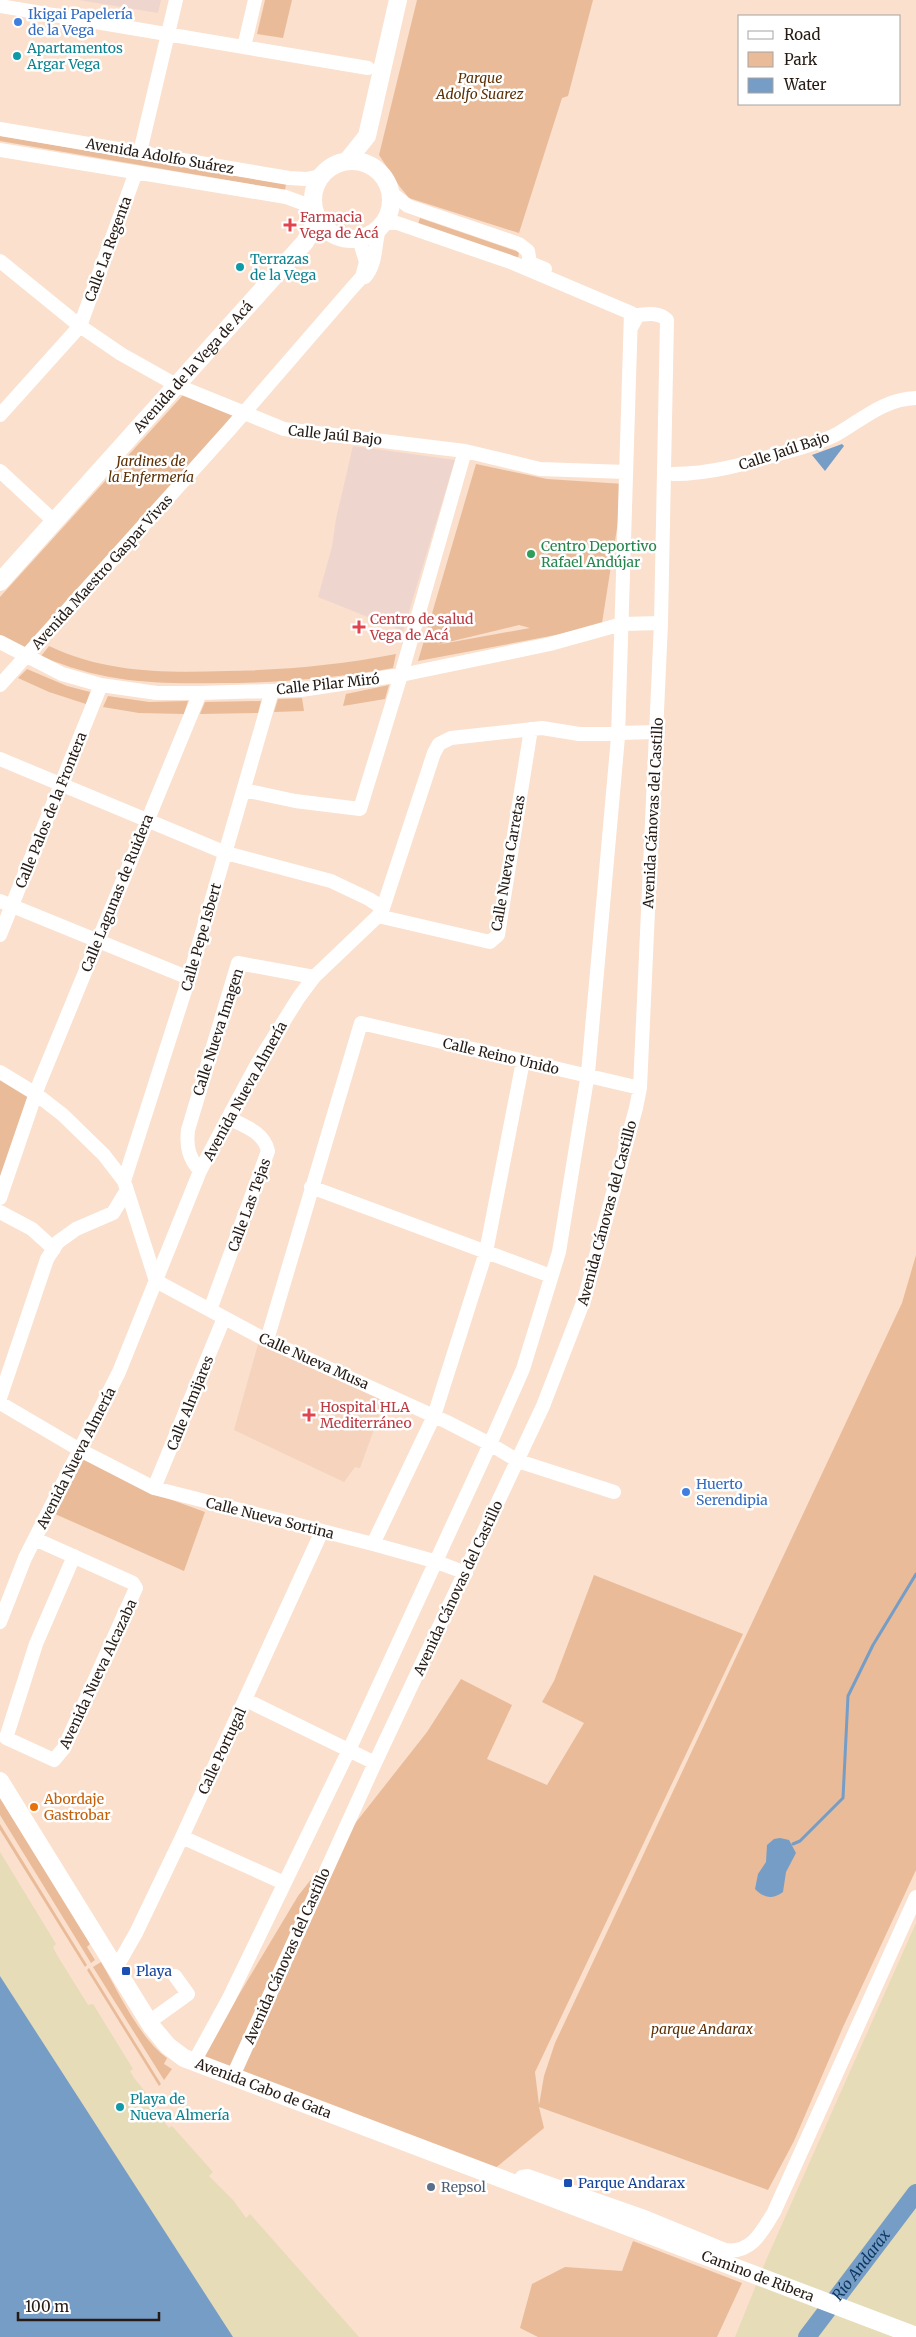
<svg xmlns="http://www.w3.org/2000/svg" width="916" height="2337" viewBox="0 0 916 2337" font-family="Merriweather,serif">
<style>
.built{fill:#f5d3bd}
.education{fill:#eed5ce}
.green{fill:#e9bb99;fill-rule:evenodd}
.sand{fill:#e6dcb7}
.water{fill:#769dc6}
.lines{fill:none;stroke-linecap:round;stroke-linejoin:round}
.stream{stroke:#769dc6;stroke-width:3}
.river{stroke:#769dc6;stroke-width:18}
.minor{stroke:#fff;stroke-width:14}
.major{stroke:#fff;stroke-width:18}
.shop-dot{fill:#3f7fe0;stroke:#fff;stroke-width:2}
.culture-dot{fill:#0f9aa8;stroke:#fff;stroke-width:2}
.health-dot{fill:#e0444e;stroke:#fff;stroke-width:2}
.leisure-dot{fill:#2e9e5b;stroke:#fff;stroke-width:2}
.food-dot{fill:#e8710a;stroke:#fff;stroke-width:2}
.transit-dot{fill:#1a4fb4;stroke:#fff;stroke-width:2}
.service-dot{fill:#5c6f8a;stroke:#fff;stroke-width:2}
.labels{text-anchor:middle;stroke-width:5;stroke-linejoin:round;paint-order:stroke}
.shop-label{font-size:14px;fill:#366cbe;stroke:#fff;text-anchor:start}
.culture-label{font-size:14px;fill:#0d838f;stroke:#fff;text-anchor:start}
.park-label{font-size:14px;font-style:italic;fill:#5d3004;stroke:#fff}
.street-label{font-size:14px;fill:#251b14;stroke:#fff}
.health-label{font-size:14px;fill:#be3a42;stroke:#fff;text-anchor:start}
.leisure-label{font-size:14px;fill:#27864d;stroke:#fff;text-anchor:start}
.food-label{font-size:14px;fill:#c56008;stroke:#fff;text-anchor:start}
.transit-label{font-size:14px;fill:#164399;stroke:#fff;text-anchor:start}
.service-label{font-size:14px;fill:#4e5e75;stroke:#fff;text-anchor:start}
.water-label{font-size:15px;font-style:italic;fill:#0c3860;stroke:#fff}
</style>
<rect width="100%" height="100%" fill="#fae0cd"/>
<!-- built -->
<path class="built" d="M 259,1341 L 385,1399 L 360,1468 L 355,1467 L 344,1482 L 234,1430 Z"/>
<!-- education -->
<path class="education" d="M 79,0 L 161,0 L 158,13 Z
M 353,446 L 455,460 L 403,631 L 318,597 L 332,547 L 336,519 Z"/>
<!-- green -->
<path class="green" d="M 265,0 L 292,0 L 283,38 L 257,34 Z
M 417,0 L 593,0 L 568,96 L 562,98 L 519,233 L 409,198 L 400,187 L 379,155 Z
M 0,136 L 286,184 L 285,190 L 0,141 Z
M 420,218 L 519,252 L 518,258 L 418,224 Z
M 183,395 L 232,413 L 232,417 L 25,648 L 0,636 L 0,597 Z
M 476,464 L 547,479 L 624,484 L 602,623 L 561,634 L 418,661 ZM 519,625 L 530,628 L 436,645 Z
M 49,646 C 106,673 165,673 227,671 C 285,670 340,665 396,654 L 393,668 C 335,678 279,683 221,683 C 154,684 104,683 41,656 Z
M 27,669 L 67,686 L 90,692 L 86,704 L 49,692 L 18,678 Z
M 389,685 L 385,699 L 343,706 L 346,694 Z
M 108,696 L 149,702 L 188,701 L 184,714 L 139,713 L 103,707 Z
M 302,698 L 304,711 L 274,712 L 278,699 Z
M 261,701 L 258,713 L 200,714 L 205,702 Z
M 0,1077 L 29,1095 L 0,1183 Z
M 916,1255 L 916,1870 L 843,2027 L 794,2141 L 768,2190 L 539,2107 L 544,2128 L 493,2170 L 201,2058 L 298,1896 L 427,1732 L 461,1679 L 512,1705 L 487,1759 L 547,1785 L 584,1723 L 542,1702 L 554,1681 L 594,1575 L 743,1634 L 535,2072 L 539,2105 L 544,2076 L 555,2043 L 902,1303 Z
M 84,1459 L 142,1489 L 205,1512 L 184,1571 L 55,1514 Z
M 0,1798 L 90,1944 L 87,1947 L 95,1960 L 91,1963 L 0,1815 Z
M 0,1824 L 87,1965 L 85,1967 L 0,1830 Z
M 101,1962 C 118,1991 140,2039 167,2058 L 164,2064 L 172,2069 L 164,2080 L 93,1967 Z
M 89,1968 L 161,2084 L 159,2086 L 87,1970 Z
M 633,2241 L 742,2283 L 717,2337 L 538,2337 L 520,2328 L 532,2284 L 565,2267 L 622,2271 Z"/>
<!-- sand -->
<path class="sand" d="M 0,1852 L 56,1944 L 53,1947 L 57,1955 L 88,2005 L 93,2004 L 133,2069 L 130,2071 C 134,2079 140,2085 146,2093 C 154,2105 160,2117 169,2128 L 172,2126 L 213,2172 L 209,2176 L 233,2200 L 246,2218 L 250,2214 L 359,2337 L 233,2337 L 0,1976 Z
M 916,1923 L 916,2337 L 735,2337 L 767,2258 Z"/>
<!-- water -->
<path class="water" d="M 842,444 L 844,446 L 825,471 L 812,455 Z
M 780,1838 L 789,1840 L 796,1853 L 786,1872 L 783,1892 C 772,1900 764,1898 755,1889 L 758,1874 L 766,1862 L 767,1845 L 774,1839 Z
M 0,1976 L 233,2337 L 0,2337 Z"/>
<g class="lines">
<!-- stream -->
<path class="stream" d="M 793,1844 L 800,1841 L 843,1798 L 848,1696 L 873,1645 L 916,1574"/>
<!-- river -->
<path class="river" id="s1" d="M 807,2337 L 916,2193"/>
<!-- minor -->
<path class="minor" d="M 0,6 L 368,68
M 244,47 L 255,0
M 0,129 L 289,178 L 306,179 L 321,176
M 0,150 L 286,197 L 313,207
M 140,152 L 176,0
M 390,192 L 408,206 L 519,244 L 528,251 L 530,263 L 545,269
M 359,239 L 366,262 L 363,273
M 0,261 L 80,326 L 121,354 L 178,386 L 284,429 L 465,451 L 540,469 L 626,472
M 0,415 L 80,326 L 136,172
M 0,471 L 55,522
M 673,474 C 711,474 745,464 782,453 C 800,448 820,443 837,434 C 863,419 884,399 916,398
M 0,642 L 62,674 L 101,685 L 157,693 L 200,693 L 301,690 L 401,675 L 550,644 L 622,624 L 661,623
M 0,685 L 230,429 L 352,288 L 361,278 L 365,277 C 377,263 374,246 379,229
M 0,759 L 226,853 L 331,881 L 369,899 L 383,908
M 244,790 L 295,801 L 360,809 L 401,675 L 465,451
M 0,901 L 189,978
M 378,916 L 490,942 L 498,935 L 531,729
M 0,935 L 101,685
M 0,1072 L 36,1094 L 63,1115 L 104,1155 L 124,1181 L 156,1281 L 262,1338 L 447,1422 L 490,1444 L 518,1461 L 614,1492
M 200,1171 C 189,1158 186,1147 188,1130 L 238,963 L 314,977
M 124,1181 L 189,978 L 272,691
M 311,1187 L 551,1276
M 0,1198 L 39,1084 L 200,693
M 0,1212 L 32,1229 L 54,1249
M 210,1310 L 268,1151 C 264,1132 244,1126 228,1118
M 267,1340 L 361,1023 L 640,1088
M 0,1398 L 47,1259 L 58,1242 L 76,1229 L 113,1213 L 127,1190
M 0,1403 L 80,1450 L 154,1488 L 373,1544 L 434,1561 L 466,1573
M 154,1488 L 224,1318
M 35,1539 L 133,1583 L 136,1588 L 64,1748 L 54,1760 L 6,1738 L 36,1644 L 74,1556
M 373,1544 L 434,1416 L 486,1252 L 523,1061
M 0,1622 L 25,1558 L 119,1372 L 200,1171 L 228,1118 L 257,1064 L 299,997 L 314,977 L 378,916 L 383,908 L 434,753 L 439,744 L 451,738 L 542,728 L 579,734 L 657,732
M 246,1700 L 375,1763
M 182,1837 L 284,1883
M 116,1968 L 136,1933 L 182,1837 L 322,1531
M 149,2022 L 188,1994 L 175,1976
M 194,2062 L 229,1998 L 349,1750 L 490,1444 L 523,1369 L 559,1252 L 588,1073 L 618,737 L 631,313 L 513,263 L 397,223 L 384,223
M 232,2078 L 375,1763 L 543,1406 L 584,1300 L 636,1108 L 640,1088 L 661,623 L 667,320 C 659,312 648,314 638,315 L 631,328
M 517,2185 L 522,2177 L 528,2176 L 642,2216 L 725,2250 C 751,2254 762,2232 774,2212 L 916,1897"/>
<!-- major -->
<g class="major">
<circle cx="352" cy="200" r="39"/>
<path d="M 347,161 L 367,136 L 398,0"/>
<path id="s2" d="M 0,582 L 305,242 L 314,226 L 315,216"/>
<path id="s3" d="M 0,1781 L 152,2027 L 168,2046 L 184,2058 L 916,2336"/>
</g>
</g>
<!-- markers -->
<g class="shop-dot">
<circle cx="18" cy="22" r="5"/>
<circle cx="686" cy="1492" r="5"/>
</g>
<g class="culture-dot">
<circle cx="17" cy="56" r="5"/>
<circle cx="240" cy="267" r="5"/>
<circle cx="120" cy="2107" r="5"/>
</g>
<g class="health-dot">
<path d="M287.5 217.5h5v5h5v5h-5v5h-5v-5h-5v-5h5z"/>
<path d="M356.5 619.5h5v5h5v5h-5v5h-5v-5h-5v-5h5z"/>
<path d="M306.5 1407.5h5v5h5v5h-5v5h-5v-5h-5v-5h5z"/>
</g>
<circle class="leisure-dot" cx="531" cy="554" r="5"/>
<circle class="food-dot" cx="34" cy="1807" r="5"/>
<g class="transit-dot">
<rect x="121" y="1966" width="10" height="10" rx="2.5"/>
<rect x="563" y="2178" width="10" height="10" rx="2.5"/>
</g>
<circle class="service-dot" cx="431" cy="2187" r="5"/>
<g class="labels">
<!-- shop labels -->
<g class="shop-label">
<text x="28" y="19">Ikigai Papelería<tspan x="28" dy="16">de la Vega</tspan></text>
<text x="696" y="1489">Huerto<tspan x="696" dy="16">Serendipia</tspan></text>
</g>
<!-- culture labels -->
<g class="culture-label">
<text x="27" y="53">Apartamentos<tspan x="27" dy="16">Argar Vega</tspan></text>
<text x="250" y="264">Terrazas<tspan x="250" dy="16">de la Vega</tspan></text>
<text x="130" y="2104">Playa de<tspan x="130" dy="16">Nueva Almería</tspan></text>
</g>
<!-- park labels -->
<g class="park-label">
<text x="480" y="83">Parque<tspan x="480" dy="16">Adolfo Suarez</tspan></text>
<text x="151" y="466">Jardines de<tspan x="151" dy="16">la Enfermería</tspan></text>
<text x="702" y="2034">parque Andarax</text>
</g>
<!-- street labels -->
<g class="street-label">
<text transform="translate(160 156) rotate(10)" y="5">Avenida Adolfo Suárez</text>
<text transform="translate(108 249) rotate(-70)" y="5">Calle La Regenta</text>
<text dy="5" stroke="none"><textPath href="#s2" startOffset="289">Avenida de la Vega de Acá</textPath></text>
<text transform="translate(335 435) rotate(6)" y="5">Calle Jaúl Bajo</text>
<text transform="translate(784 451) rotate(-18)" y="5">Calle Jaúl Bajo</text>
<text transform="translate(102 572) rotate(-48)" y="5">Avenida Maestro Gaspar Vivas</text>
<text transform="translate(328 684) rotate(-6)" y="5">Calle Pilar Miró</text>
<text transform="translate(51 810) rotate(-68)" y="5">Calle Palos de la Frontera</text>
<text transform="translate(653 813) rotate(-87)" y="5">Avenida Cánovas del Castillo</text>
<text transform="translate(508 863) rotate(-80)" y="5">Calle Nueva Carretas</text>
<text transform="translate(117 893) rotate(-68)" y="5">Calle Lagunas de Ruidera</text>
<text transform="translate(201 937) rotate(-74)" y="5">Calle Pepe Isbert</text>
<text transform="translate(218 1032) rotate(-72)" y="5">Calle Nueva Imagen</text>
<text transform="translate(501 1056) rotate(13)" y="5">Calle Reino Unido</text>
<text transform="translate(245 1091) rotate(-61)" y="5">Avenida Nueva Almería</text>
<text transform="translate(249 1205) rotate(-70)" y="5">Calle Las Tejas</text>
<text transform="translate(607 1213) rotate(-75)" y="5">Avenida Cánovas del Castillo</text>
<text transform="translate(314 1361) rotate(24)" y="5">Calle Nueva Musa</text>
<text transform="translate(190 1403) rotate(-68)" y="5">Calle Almijares</text>
<text transform="translate(76 1458) rotate(-63)" y="5">Avenida Nueva Almería</text>
<text transform="translate(270 1518) rotate(14)" y="5">Calle Nueva Sortina</text>
<text transform="translate(458 1588) rotate(-65)" y="5">Avenida Cánovas del Castillo</text>
<text transform="translate(98 1674) rotate(-65)" y="5">Avenida Nueva Alcazaba</text>
<text transform="translate(222 1751) rotate(-65)" y="5">Calle Portugal</text>
<text transform="translate(287 1956) rotate(-66)" y="5">Avenida Cánovas del Castillo</text>
<text dy="5" stroke="none"><textPath href="#s3" startOffset="419">Avenida Cabo de Gata</textPath></text>
<text dy="5" stroke="none"><textPath href="#s3" startOffset="948">Camino de Ribera</textPath></text>
</g>
<!-- health labels -->
<g class="health-label">
<text x="300" y="222">Farmacia<tspan x="300" dy="16">Vega de Acá</tspan></text>
<text x="370" y="624">Centro de salud<tspan x="370" dy="16">Vega de Acá</tspan></text>
<text x="320" y="1412">Hospital HLA<tspan x="320" dy="16">Mediterráneo</tspan></text>
</g>
<!-- leisure labels -->
<g class="leisure-label">
<text x="541" y="551">Centro Deportivo<tspan x="541" dy="16">Rafael Andújar</tspan></text>
</g>
<!-- food labels -->
<g class="food-label">
<text x="44" y="1804">Abordaje<tspan x="44" dy="16">Gastrobar</tspan></text>
</g>
<!-- transit labels -->
<g class="transit-label">
<text x="136" y="1976">Playa</text>
<text x="578" y="2188">Parque Andarax</text>
</g>
<!-- service labels -->
<g class="service-label">
<text x="441" y="2192">Repsol</text>
</g>
<!-- water labels -->
<g class="water-label">
<text dy="5" stroke="none"><textPath href="#s1" startOffset="90">Río Andarax</textPath></text>
</g>
</g>
<!-- legend -->
<rect x="738" y="15" width="162" height="90" fill="#ffffff" stroke="#a8a4a1"/>
<rect x="748" y="31" width="25" height="8" fill="#ffffff" stroke="#a8a4a1"/>
<text x="784" y="40" font-size="15" fill="#251b14">Road</text>
<rect x="748" y="52" width="25" height="15" fill="#e9bb99" stroke="#a8a4a1"/>
<text x="784" y="65" font-size="15" fill="#251b14">Park</text>
<rect x="748" y="78" width="25" height="15" fill="#769dc6" stroke="#a8a4a1"/>
<text x="784" y="90" font-size="15" fill="#251b14">Water</text>
<!-- scale -->
<path d="M18 2312v8h141v-8" fill="none" stroke="#251b14" stroke-width="2.5"/>
<text x="25" y="2312" font-size="15" fill="#251b14" stroke="#ffffff" stroke-width="4" paint-order="stroke">100 m</text>
</svg>
